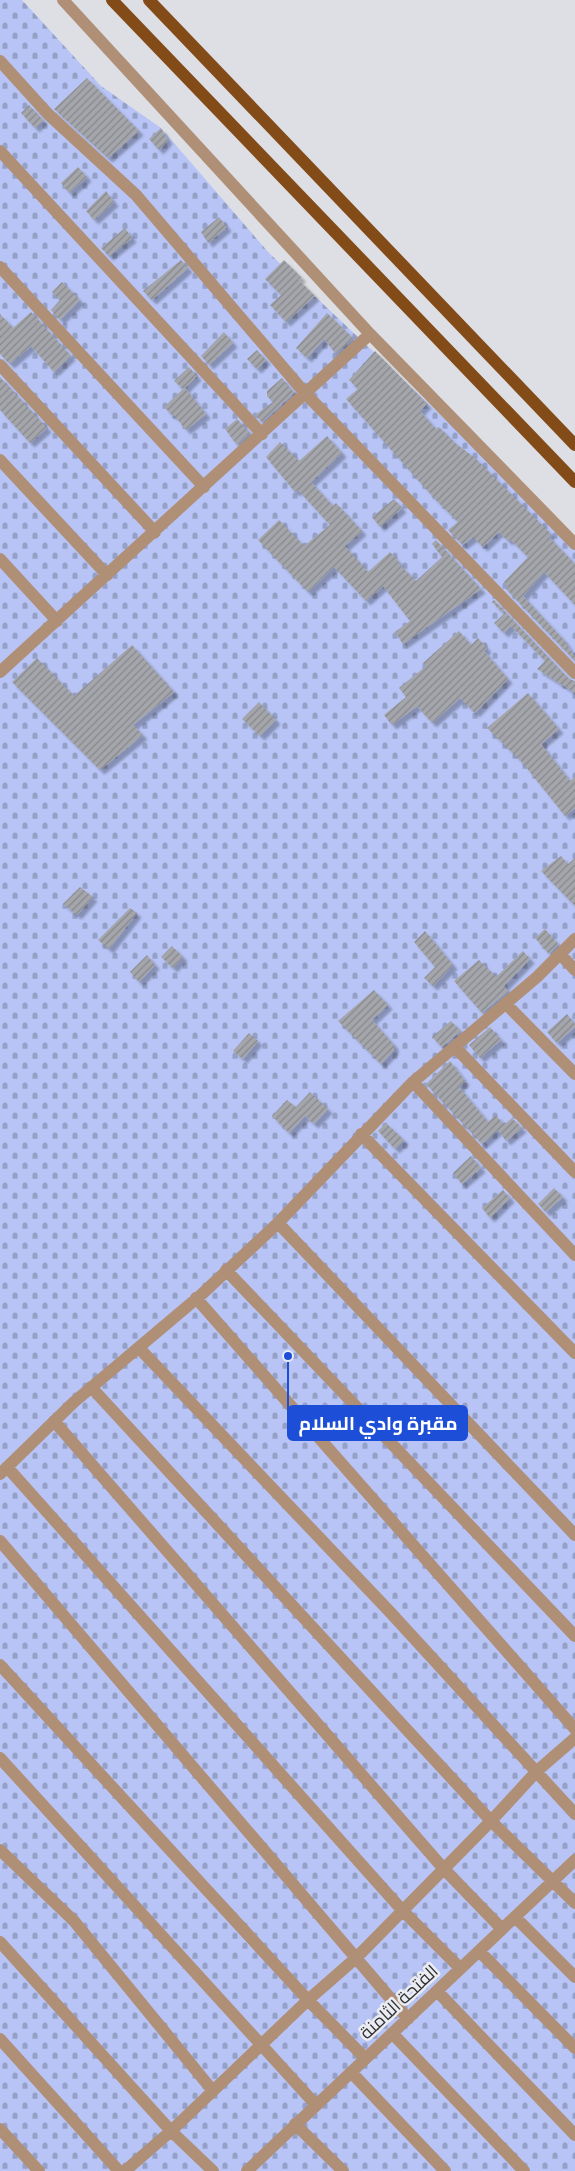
<svg xmlns="http://www.w3.org/2000/svg" width="575" height="2171" viewBox="0 0 575 2171" font-family="'Source Sans 3',Cairo,sans-serif">
<style>
.cemetery{fill:url(#cemetery-stones)}
.building{fill:url(#building-hatch);filter:url(#shadow)}
.lines{fill:none;stroke-linecap:round;stroke-linejoin:round}
.minor{stroke:#b08f77;stroke-width:12}
.major{stroke:#834b18;stroke-width:12}
.labels{text-anchor:middle;stroke-width:5;stroke-linejoin:round;paint-order:stroke}
.street-label{font-size:18px;fill:#303133;stroke:#ebecf2}
.leader{fill:none;stroke:#1d4ed8;stroke-width:2}
.callout-dot{fill:#1d4ed8;stroke:#ebecf2;stroke-width:2}
.callout{fill:#1d4ed8;stroke:#1d4ed8;stroke-width:2}
.callout-label{font-size:19px;text-anchor:middle;font-weight:bold;fill:#fff}
</style>
<defs>
<pattern id="cemetery-stones" width="16" height="16" patternUnits="userSpaceOnUse" patternTransform="scale(1.25)"><rect width="16" height="16" fill="#b7c4f5"/><path d="M2 7V4a2 2 0 0 1 4 0v3zM10 15v-3a2 2 0 0 1 4 0v3z" fill="#95a0c7"/></pattern>
<pattern id="building-hatch" width="6" height="6" patternUnits="userSpaceOnUse" patternTransform="scale(1.25)"><rect width="6" height="6" fill="#a4a6ab"/><path d="M-1 1l2-2M0 6l6-6M5 7l2-2" fill="none" stroke="#86888c"/></pattern>
<filter id="shadow"><feDropShadow dx="4.5" dy="4.5" stdDeviation="1" flood-color="#0004"/></filter>
</defs>
<rect width="100%" height="100%" fill="#dddfe5"/>
<!-- cemetery -->
<path class="cemetery" d="M 0,0 L 22,0 L 101,86 L 161,128 L 269,253 L 575,542 L 575,2171 L 0,2171 Z"/>
<!-- building -->
<path class="building" d="M 87,78 L 139,131 L 108,158 L 54,109 Z
M 29,105 L 43,120 L 35,128 L 21,113 Z
M 161,128 L 168,140 L 159,150 L 149,139 Z
M 78,167 L 87,177 L 69,193 L 61,183 Z
M 106,191 L 114,202 L 94,220 L 86,211 Z
M 219,217 L 227,227 L 208,243 L 201,232 Z
M 125,228 L 132,238 L 109,256 L 101,248 Z
M 181,260 L 188,268 L 152,300 L 143,291 Z
M 284,260 L 302,278 L 298,279 L 315,296 L 286,322 L 270,305 L 281,295 L 265,279 Z
M 62,282 L 80,300 L 60,320 L 51,310 L 60,300 L 52,292 Z
M 31,312 L 71,356 L 54,372 L 31,346 L 10,364 L 0,354 L 0,314 L 13,328 Z
M 327,313 L 353,338 L 336,354 L 324,339 L 307,358 L 296,348 Z
M 224,332 L 233,343 L 209,365 L 201,356 Z
M 257,350 L 266,360 L 257,369 L 247,359 Z
M 375,351 L 427,404 L 420,411 L 436,429 L 439,427 L 455,443 L 475,458 L 550,533 L 549,537 L 575,564 L 575,605 L 544,572 L 523,596 L 564,640 L 575,657 L 575,661 L 506,589 L 508,587 L 504,582 L 528,557 L 510,539 L 508,541 L 499,532 L 483,547 L 473,537 L 463,545 L 448,530 L 458,522 L 434,498 L 346,399 L 358,389 L 349,380 Z
M 189,367 L 197,376 L 185,388 L 206,414 L 186,430 L 174,415 L 173,416 L 164,407 L 183,389 L 174,381 Z
M 0,377 L 47,428 L 30,443 L 0,410 Z
M 282,378 L 294,393 L 262,422 L 255,415 L 273,402 L 267,396 L 267,391 Z
M 237,419 L 250,433 L 237,445 L 225,429 Z
M 327,436 L 342,453 L 311,482 L 333,506 L 336,503 L 362,531 L 345,546 L 368,572 L 390,552 L 399,562 L 398,563 L 416,581 L 442,557 L 432,544 L 436,540 L 481,589 L 403,644 L 395,632 L 410,621 L 383,586 L 366,601 L 334,567 L 308,592 L 258,540 L 279,520 L 304,546 L 330,525 L 298,490 L 295,492 L 266,457 L 280,442 L 299,461 Z
M 394,499 L 402,508 L 380,527 L 372,517 Z
M 494,600 L 569,679 L 575,681 L 575,693 L 537,669 L 545,661 L 511,626 L 504,633 L 494,623 L 504,614 L 492,602 Z
M 459,631 L 471,645 L 478,638 L 487,648 L 484,651 L 508,679 L 475,713 L 460,698 L 432,723 L 417,706 L 392,725 L 384,715 L 406,697 L 399,688 L 426,666 L 423,663 Z
M 132,645 L 174,692 L 133,725 L 143,735 L 100,770 L 12,682 L 37,658 L 74,696 Z
M 528,693 L 559,729 L 541,744 L 570,781 L 575,777 L 575,808 L 565,816 L 522,762 L 487,728 Z
M 259,702 L 276,720 L 260,736 L 242,719 Z
M 561,856 L 568,864 L 575,858 L 575,906 L 541,871 Z
M 80,887 L 93,897 L 77,915 L 63,904 Z
M 130,908 L 137,913 L 109,949 L 98,940 Z
M 545,929 L 558,944 L 549,954 L 535,938 Z
M 425,931 L 453,965 L 433,986 L 424,978 L 435,967 L 414,942 Z
M 172,946 L 183,957 L 173,968 L 161,957 Z
M 523,951 L 530,959 L 504,986 L 508,991 L 482,1013 L 454,981 L 479,960 L 496,977 Z
M 147,955 L 155,965 L 139,982 L 130,972 Z
M 374,990 L 388,1005 L 372,1020 L 394,1045 L 394,1050 L 381,1064 L 338,1021 Z
M 567,1014 L 575,1024 L 575,1027 L 557,1043 L 547,1032 Z
M 451,1021 L 461,1031 L 442,1047 L 432,1037 Z
M 490,1027 L 501,1040 L 480,1058 L 469,1045 Z
M 249,1033 L 258,1041 L 243,1059 L 233,1051 Z
M 450,1061 L 465,1081 L 459,1087 L 488,1122 L 496,1115 L 504,1125 L 482,1144 L 426,1084 Z
M 310,1092 L 328,1109 L 314,1124 L 305,1116 L 289,1133 L 272,1116 L 287,1100 L 296,1107 Z
M 512,1118 L 522,1128 L 506,1141 L 498,1130 Z
M 386,1123 L 404,1140 L 395,1149 L 378,1131 Z
M 471,1156 L 481,1168 L 462,1184 L 453,1173 Z
M 554,1188 L 563,1197 L 546,1212 L 538,1204 Z
M 503,1190 L 510,1198 L 490,1218 L 482,1208 Z"/>
<g class="lines">
<!-- minor -->
<path class="minor" d="M 63,0 L 370,334 L 575,544
M 0,61 L 48,114 L 136,195 L 304,392 L 575,673
M 0,151 L 262,434
M 0,267 L 204,487
M 0,365 L 155,532
M 0,460 L 107,575
M 0,559 L 57,621
M 0,672 L 370,334
M 560,954 L 575,970
M 505,1003 L 575,1074
M 455,1047 L 575,1172
M 413,1082 L 575,1255
M 361,1134 L 575,1353
M 278,1223 L 575,1535
M 226,1270 L 575,1636
M 196,1298 L 575,1729
M 139,1348 L 390,1612 L 575,1814
M 91,1387 L 491,1821 L 575,1903
M 54,1421 L 443,1868 L 502,1929
M 7,1467 L 402,1910 L 460,1968
M 0,1474 L 74,1402 L 202,1294 L 278,1223 L 413,1082 L 537,977 L 575,939
M 0,1541 L 408,2019
M 0,1665 L 308,2000 L 365,2058
M 0,1758 L 316,2105
M 0,1850 L 74,1921 L 213,2091
M 516,1918 L 575,1977
M 0,1942 L 171,2131 L 213,2171
M 479,1951 L 575,2048
M 437,1991 L 575,2135
M 392,2033 L 524,2171
M 0,2039 L 119,2171
M 351,2072 L 445,2171
M 295,2124 L 343,2171
M 0,2129 L 39,2171
M 125,2171 L 171,2131 L 308,2000 L 356,1958 L 491,1821 L 537,1771 L 575,1738
M 247,2171 L 575,1860"/>
<!-- major -->
<path class="major" d="M 112,0 L 575,482
M 149,0 L 575,445"/>
</g>
<g class="labels">
<!-- street labels -->
<g class="street-label">
<text transform="translate(399 2002) rotate(-43)" y="6">الفتحة الثامنة</text>
</g>
</g>
<!-- callouts -->
<path class="leader" d="M288 1356L288 1423"/>
<circle class="callout-dot" cx="288" cy="1356" r="5"/>
<rect class="callout" x="288" y="1406" width="179" height="34" rx="5"/>
<g class="callout-label">
<text x="378" y="1430">مقبرة وادي السلام</text>
</g>
</svg>
